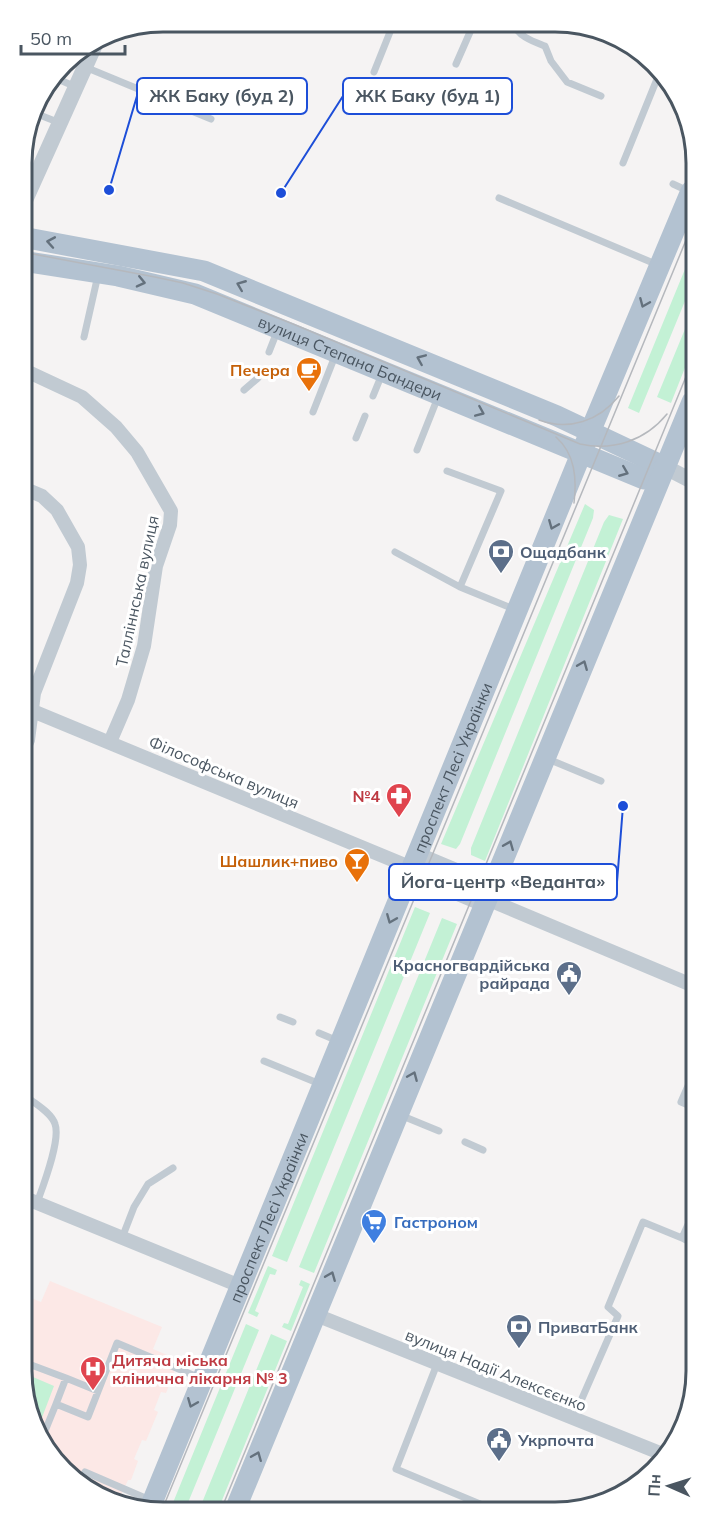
<svg xmlns="http://www.w3.org/2000/svg" width="717" height="1534" viewBox="0 0 717 1534" font-family="Mulish,sans-serif">
<style>
.medical{fill:#fce8e6}
.green{fill:#c3f1d5}
.lines{fill:none;stroke-linecap:round;stroke-linejoin:round}
.service{stroke:#c1cad2;stroke-width:7}
.minor{stroke:#c1cad2;stroke-width:14}
.tertiary{stroke:#c1cad2;stroke-width:16}
.primary{stroke:#b3c2d1;stroke-width:21}
.tram{stroke:#b5b8bd;stroke-width:1.5}
.oneway{stroke:#64717d}
.labels{text-anchor:middle;stroke-width:6;stroke-linejoin:round;paint-order:stroke}
.street-label{font-size:16px;fill:#4a5661;stroke:#fff}
.food-label{font-size:16px;font-weight:bold;fill:#c56008;stroke:#fff;text-anchor:end}
.service-label{font-size:16px;font-weight:bold;fill:#4e5e75;stroke:#fff;text-anchor:start}
.health-label{font-size:16px;font-weight:bold;fill:#be3a42;stroke:#fff;text-anchor:end}
.shop-label{font-size:16px;font-weight:bold;fill:#366cbe;stroke:#fff;text-anchor:start}
.rim{fill:none;stroke:#4a5661;stroke-width:3}
.leader{fill:none;stroke:#1d4ed8;stroke-width:2}
.callout-dot{fill:#1d4ed8;stroke:#fff;stroke-width:2}
.callout{fill:#fff;stroke:#1d4ed8;stroke-width:2}
.callout-label{font-size:18px;text-anchor:middle;font-weight:bold;fill:#4a5661}
</style>
<rect width="100%" height="100%" fill="#f5f3f3"/>
<!-- medical -->
<path class="medical" d="M 50,1281 L 162,1327 L 153,1349 L 179,1360 L 166,1393 L 161,1392 L 154,1410 L 158,1412 L 146,1441 L 142,1440 L 134,1459 L 138,1461 L 131,1480 L 128,1480 L 120,1497 L 125,1500 L 123,1505 L 69,1478 L 26,1409 L 26,1296 L 41,1302 Z"/>
<!-- green -->
<path class="green" d="M 692,252 L 692,284 L 639,413 L 628,408 Z
M 692,312 L 692,350 L 671,403 L 657,397 Z
M 585,504 L 594,510 L 593,518 L 460,844 L 456,849 L 441,844 Z
M 609,515 L 623,519 L 485,861 L 471,855 L 471,848 L 604,522 Z
M 415,907 L 430,913 L 287,1262 L 272,1256 Z
M 442,918 L 457,924 L 314,1273 L 299,1267 Z
M 268,1266 L 277,1270 L 275,1275 L 270,1274 L 255,1311 L 259,1313 L 257,1317 L 248,1313 Z
M 301,1280 L 310,1284 L 291,1331 L 282,1327 L 284,1323 L 288,1324 L 303,1287 L 299,1285 Z
M 246,1324 L 259,1330 L 185,1510 L 170,1510 Z
M 271,1334 L 287,1341 L 218,1510 L 199,1510 Z
M 26,1374 L 54,1386 L 38,1428 L 26,1409 Z"/>
<g class="lines">
<!-- service -->
<path class="service" d="M 203,21 L 212,25
M 513,23 C 519,37 532,41 545,46 L 551,61 L 567,82 L 601,96
M 456,64 L 474,23
M 85,67 L 211,119
M 374,72 L 394,22
M 53,77 L 76,87
M 32,112 L 60,123
M 623,163 L 659,74
M 673,184 L 688,191
M 499,198 L 658,265
M 84,337 L 98,275
M 269,352 L 278,329
M 244,390 L 258,378
M 373,396 L 382,374
M 313,412 L 335,356
M 356,438 L 365,416
M 417,450 L 438,397
M 447,471 L 501,491 L 460,587
M 395,552 L 460,587 L 516,610
M 548,759 L 601,781
M 280,1017 L 293,1022
M 319,1033 L 338,1041
M 264,1061 L 320,1084
M 695,1070 L 681,1102 L 695,1108
M 31,1100 C 39,1106 52,1114 55,1124 C 61,1140 43,1186 37,1203
M 400,1115 L 439,1131
M 465,1142 L 483,1150
M 122,1238 L 134,1207 L 148,1184 L 173,1168
M 682,1238 L 695,1245
M 26,1363 L 66,1378
M 437,1364 L 396,1469 L 492,1509
M 56,1404 L 66,1378 L 98,1391
M 573,1419 L 618,1316 L 608,1307 L 643,1222 L 682,1238 L 695,1209
M 43,1436 L 56,1404 L 88,1417 L 117,1343 L 200,1378
M 80,1483 L 85,1472 L 150,1500"/>
<!-- minor -->
<path class="minor" d="M 22,369 L 82,397 L 116,427 L 137,452 L 171,511 L 170,525 L 156,566 L 144,646 L 128,700 L 110,742
M 23,488 L 42,496 L 57,510 L 78,547 L 80,565 L 77,583 L 34,693 L 28,740 L 24,749
M 23,707 L 412,868
M 418,854 L 492,885
M 410,874 L 484,905
M 487,899 L 694,986
M 25,1198 L 240,1286
M 316,1315 L 665,1455"/>
<!-- tertiary -->
<path class="tertiary" d="M 22,207 L 98,38
M 665,467 L 692,481"/>
<!-- primary -->
<g class="primary">
<path d="M 22,237 L 204,271 L 557,416 L 665,467"/>
<path id="s1" d="M 22,261 L 118,276 L 195,294 L 644,479 C 654,479 658,475 665,467"/>
<path id="s2" d="M 149,1510 L 590,432 L 691,191"/>
<path d="M 235,1510 L 692,402"/>
</g>
<!-- tram -->
<path class="tram" d="M 22,252 L 155,277 L 183,283 L 217,294 L 293,324 L 580,444 C 613,451 645,441 667,414
M 539,420 C 569,431 599,421 619,396
M 556,437 C 575,454 577,478 574,503
M 162,1510 L 691,228
M 221,1510 L 692,362"/>
</g>
<!-- one-way arrows -->
<defs><path id="oneway-chevron" d="M-2-3.5L2.5 0L-2 3.5" fill="none" stroke-width="1.6" stroke-linecap="round" stroke-linejoin="round" transform="scale(1.5)"/></defs>
<g class="oneway">
<use href="#oneway-chevron" transform="translate(51 242) rotate(-170)"/>
<use href="#oneway-chevron" transform="translate(141 282) rotate(13)"/>
<use href="#oneway-chevron" transform="translate(241 285) rotate(-158)"/>
<use href="#oneway-chevron" transform="translate(644 303) rotate(113)"/>
<use href="#oneway-chevron" transform="translate(421 359) rotate(-157)"/>
<use href="#oneway-chevron" transform="translate(480 412) rotate(23)"/>
<use href="#oneway-chevron" transform="translate(624 472) rotate(22)"/>
<use href="#oneway-chevron" transform="translate(553 525) rotate(112)"/>
<use href="#oneway-chevron" transform="translate(583 665) rotate(-68)"/>
<use href="#oneway-chevron" transform="translate(509 845) rotate(-68)"/>
<use href="#oneway-chevron" transform="translate(391 919) rotate(112)"/>
<use href="#oneway-chevron" transform="translate(413 1076) rotate(-67)"/>
<use href="#oneway-chevron" transform="translate(331 1276) rotate(-68)"/>
<use href="#oneway-chevron" transform="translate(192 1403) rotate(112)"/>
<use href="#oneway-chevron" transform="translate(257 1456) rotate(-68)"/>
</g>
<!-- icons -->
<defs>
<symbol id="cafe-pin" viewBox="-11 -11 22 30"><path d="M0 17L-7.5 6A9.5 9.5 0 1 1 7.5 6Z" fill="#e8710a" stroke="#fff"/><path d="M-5.5-4.5H6V0H3Q3 3.5 0 3.5H-2.5Q-5.5 3.5-5.5 0ZM3-3.2v2h1.7v-2ZM-6 4.5H4V6H-6Z" fill="#fff"/></symbol>
<symbol id="bank-pin" viewBox="-11 -11 22 30"><path d="M0 17L-7.5 6A9.5 9.5 0 1 1 7.5 6Z" fill="#5c6f8a" stroke="#fff"/><path d="M-6-4H6V4H-6ZM0-2.3a2.3 2.3 0 1 0 0 4.6a2.3 2.3 0 1 0 0-4.6Z" fill="#fff"/></symbol>
<symbol id="pharmacy-pin" viewBox="-11 -11 22 30"><path d="M0 17L-7.5 6A9.5 9.5 0 1 1 7.5 6Z" fill="#e0444e" stroke="#fff"/><path d="M-2-6h4v4h4v4h-4v4h-4v-4h-4v-4h4Z" fill="#fff"/></symbol>
<symbol id="bar-pin" viewBox="-11 -11 22 30"><path d="M0 17L-7.5 6A9.5 9.5 0 1 1 7.5 6Z" fill="#e8710a" stroke="#fff"/><path d="M-6-5H6L.8 .8V4.5H3.5V6h-7V4.5H-.8V.8Z" fill="#fff"/></symbol>
<symbol id="civic-pin" viewBox="-11 -11 22 30"><path d="M0 17L-7.5 6A9.5 9.5 0 1 1 7.5 6Z" fill="#5c6f8a" stroke="#fff"/><path d="M-.6-6.5H3V-4.5H.6V-3L4-1V1h2V6H-6V1h2V-1L-.6-3ZM-1.2 2.5V6h2.4V2.5Z" fill="#fff"/></symbol>
<symbol id="supermarket-pin" viewBox="-11 -11 22 30"><path d="M0 17L-7.5 6A9.5 9.5 0 1 1 7.5 6Z" fill="#3f7fe0" stroke="#fff"/><path d="M-6-5.5h2.5l.6 2H6L4.5 2H-2.5L-4.4-4H-6ZM-1.5 3.2a1.3 1.3 0 1 0 .1 0ZM3 3.2a1.3 1.3 0 1 0 .1 0Z" fill="#fff"/></symbol>
<symbol id="hospital-pin" viewBox="-11 -11 22 30"><path d="M0 17L-7.5 6A9.5 9.5 0 1 1 7.5 6Z" fill="#e0444e" stroke="#fff"/><path d="M-5-5h3v3.5h4V-5h3V5h-3V1.5h-4V5h-3Z" fill="#fff"/></symbol>
</defs>
<g fill-rule="evenodd">
<use href="#cafe-pin" x="294" y="355" width="30" height="40"/>
<use href="#bank-pin" x="486" y="537" width="30" height="40"/>
<use href="#pharmacy-pin" x="384" y="781" width="30" height="40"/>
<use href="#bar-pin" x="342" y="846" width="30" height="40"/>
<use href="#civic-pin" x="554" y="959" width="30" height="40"/>
<use href="#supermarket-pin" x="359" y="1207" width="30" height="40"/>
<use href="#bank-pin" x="504" y="1312" width="30" height="40"/>
<use href="#hospital-pin" x="78" y="1354" width="30" height="40"/>
<use href="#civic-pin" x="484" y="1425" width="30" height="40"/>
</g>
<g class="labels">
<!-- street labels -->
<g class="street-label">
<text dy="6" stroke="none"><textPath href="#s1" startOffset="344">вулиця Степана Бандери</textPath></text>
<text transform="translate(137 591) rotate(-78)" y="6">Талліннська вулиця</text>
<text dy="6" stroke="none"><textPath href="#s2" startOffset="802">проспект Лесі Українки</textPath></text>
<text transform="translate(224 772) rotate(23)" y="6">Філософська вулиця</text>
<text dy="6" stroke="none"><textPath href="#s2" startOffset="316">проспект Лесі Українки</textPath></text>
<text transform="translate(496 1370) rotate(22)" y="6">вулиця Надії Алексєєнко</text>
</g>
<!-- food labels -->
<g class="food-label">
<text x="290" y="376">Печера</text>
<text x="338" y="867">Шашлик+пиво</text>
</g>
<!-- service labels -->
<g class="service-label">
<text x="520" y="558">Ощадбанк</text>
<text x="550" y="971" text-anchor="end">Красногвардійська<tspan x="550" dy="18">райрада</tspan></text>
<text x="538" y="1333">ПриватБанк</text>
<text x="518" y="1446">Укрпочта</text>
</g>
<!-- health labels -->
<g class="health-label">
<text x="380" y="802">№4</text>
<text x="112" y="1366" text-anchor="start">Дитяча міська<tspan x="112" dy="18">клінична лікарня № 3</tspan></text>
</g>
<!-- shop labels -->
<g class="shop-label">
<text x="394" y="1228">Гастроном</text>
</g>
</g>
<!-- crop -->
<path d="M0 0H717V1534H0ZM163 32H555A131 131 0 0 1 686 163V1371A131 131 0 0 1 555 1502H163A131 131 0 0 1 32 1371V163A131 131 0 0 1 163 32Z" fill="#fff" fill-rule="evenodd"/>
<path class="rim" d="M163 32H555A131 131 0 0 1 686 163V1371A131 131 0 0 1 555 1502H163A131 131 0 0 1 32 1371V163A131 131 0 0 1 163 32Z"/>
<!-- callouts -->
<path class="leader" d="M281 193L343 96M109 190L137 96M623 806L617 882"/>
<g class="callout-dot">
<circle cx="281" cy="193" r="6"/>
<circle cx="109" cy="190" r="6"/>
<circle cx="623" cy="806" r="6"/>
</g>
<g class="callout">
<rect x="343" y="78" width="169" height="36" rx="6"/>
<rect x="137" y="78" width="170" height="36" rx="6"/>
<rect x="389" y="864" width="228" height="36" rx="6"/>
</g>
<g class="callout-label">
<text x="428" y="102">ЖК Баку (буд 1)</text>
<text x="222" y="102">ЖК Баку (буд 2)</text>
<text x="503" y="888">Йога-центр «Веданта»</text>
</g>
<!-- north arrow -->
<g transform="translate(669 1486) rotate(273)" stroke="#ffffff" stroke-width="4.5" paint-order="stroke">
<path d="M0-4.5L10 22L0 15L-10 22Z" fill="#4a5661"/>
<text y="-9" font-size="16" font-weight="bold" text-anchor="middle" fill="#4a5661">Пн</text>
</g>
<!-- scale -->
<path d="M21 45v9h104v-9" fill="none" stroke="#4a5661" stroke-width="3"/>
<text x="30" y="45" font-size="18" fill="#4a5661" stroke="#ffffff" stroke-width="4.5" paint-order="stroke">50 m</text>
</svg>
